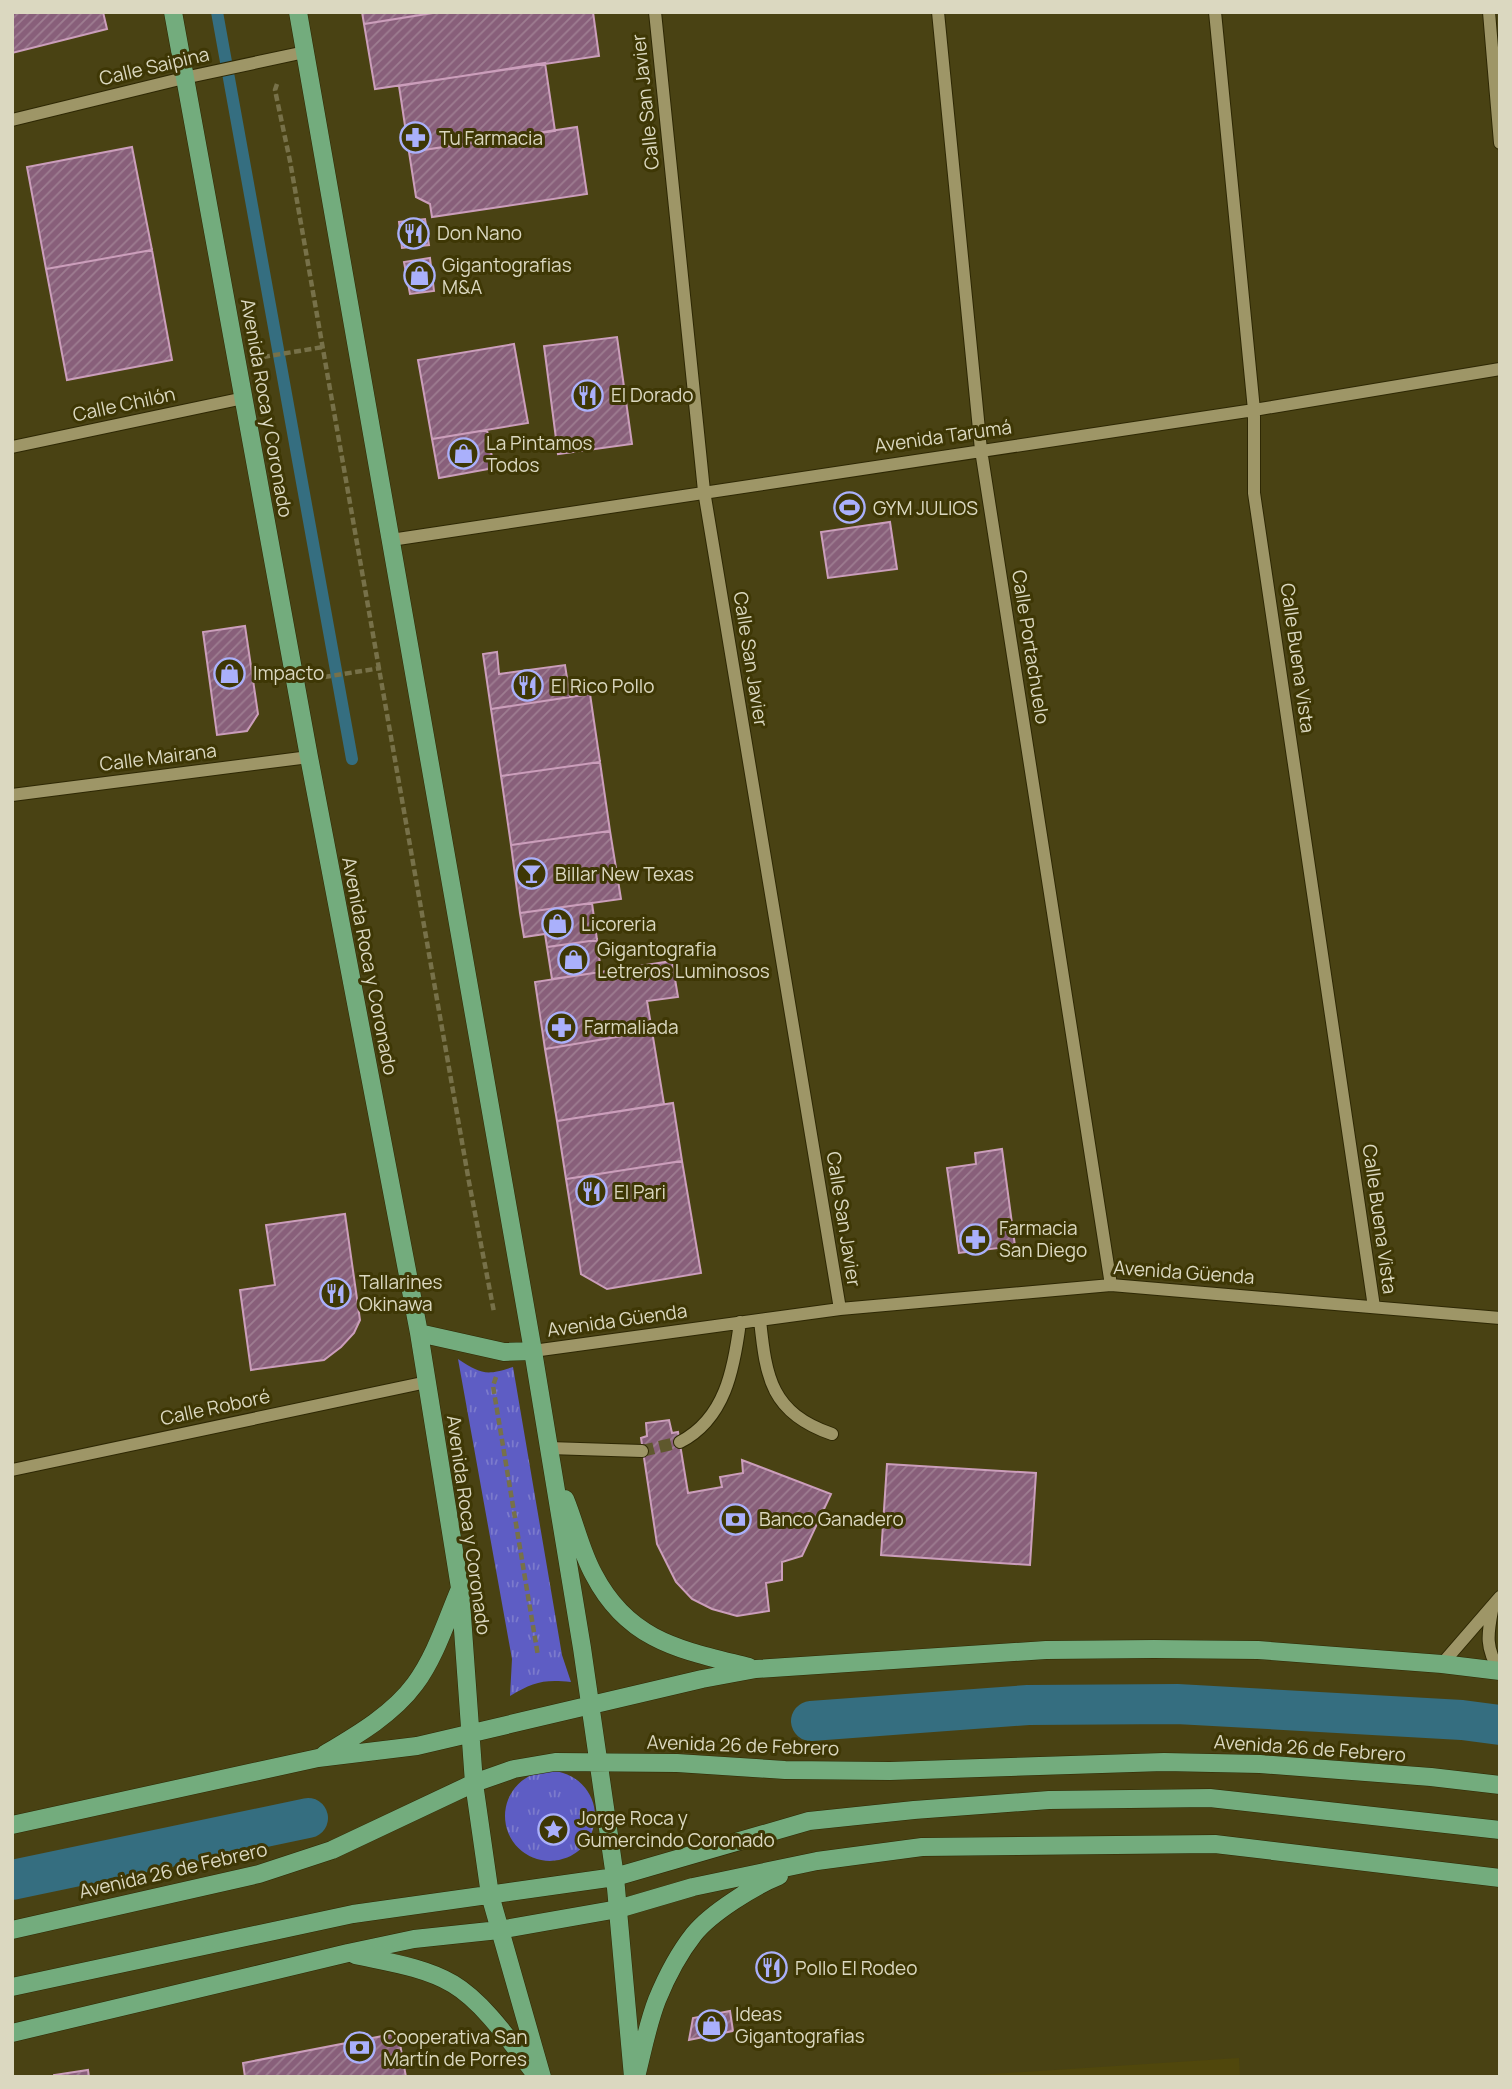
<svg xmlns="http://www.w3.org/2000/svg" width="1512" height="2089" viewBox="0 0 1512 2089" font-family="Manrope,sans-serif">
<style>
.built{fill:#50470c}
.park{fill:url(#park-tufts)}
.lines{fill:none;stroke-linecap:round;stroke-linejoin:round}
.stream{stroke:#356e80;stroke-width:12}
.canal{stroke:#356e80;stroke-width:40}
.building{fill:url(#building-hatch);stroke:#cb9ebb;stroke-width:2}
.minor-tunnel{stroke:#5f582d;stroke-width:12;stroke-dasharray:12 6;stroke-linecap:butt}
.minor-casing{stroke:#2e2804;stroke-width:14}
.major-casing{stroke:#2e2804;stroke-width:19}
.path{stroke:#777149;stroke-width:4.5;stroke-dasharray:7 3.5;stroke-linecap:butt}
.minor{stroke:#9e9667;stroke-width:12}
.major{stroke:#73ac7d;stroke-width:18}
.labels{text-anchor:middle;stroke-width:6;stroke-linejoin:round;paint-order:stroke}
.street-label{font-size:19px;fill:#dbd8c0;stroke:#3e3705}
.poi-label{font-size:19px;fill:#dbd8c0;stroke:#3e3705;text-anchor:start}
</style>
<defs>
<pattern id="park-tufts" width="24" height="20" patternUnits="userSpaceOnUse" patternTransform="scale(1.75)"><rect width="24" height="20" fill="#5e5dc4"/><path d="M3 7l-1-3M5 7V3M7 7l1-3M15 17l-1-3M17 17v-4M19 17l1-3" fill="none" stroke="#7c7bcc"/></pattern>
<pattern id="building-hatch" width="6" height="6" patternUnits="userSpaceOnUse" patternTransform="scale(1.75)"><rect width="6" height="6" fill="#885f7a"/><path d="M-1 1l2-2M0 6l6-6M5 7l2-2" fill="none" stroke="#9e7d91"/></pattern>
</defs>
<rect width="100%" height="100%" fill="#494213"/>
<!-- built -->
<path class="built" d="M 1239,2058 L 1240,2077 L 945,2077 Z"/>
<!-- park -->
<path class="park" d="M 458,1359 C 481,1374 486,1376 513,1367 L 562,1655 L 571,1682 C 544,1679 533,1682 510,1696 L 512,1659 Z
M505 1816a45 45 0 1 1 90 0a45 45 0 1 1-90 0Z"/>
<g class="lines">
<!-- stream -->
<path class="stream" d="M 217,12 L 352,759"/>
<!-- canal -->
<path class="canal" d="M 811,1721 L 1028,1705 L 1177,1704 L 1462,1720 L 1500,1725
M 12,1880 L 308,1818"/>
</g>
<!-- building -->
<path class="building" d="M 12,12 L 103,12 L 107,29 L 12,53 Z
M 362,12 L 439,12 L 364,24 Z
M 439,12 L 593,12 L 599,56 L 375,89 L 364,24 Z
M 545,63 L 555,131 L 409,152 L 399,86 Z
M 577,127 L 587,194 L 432,217 L 430,204 L 416,197 L 409,152 Z
M 132,147 L 152,250 L 46,269 L 27,167 Z
M 425,219 L 429,245 L 402,248 L 399,222 Z
M 152,250 L 172,360 L 67,380 L 46,269 Z
M 430,258 L 434,291 L 410,294 L 404,262 Z
M 617,337 L 632,444 L 558,454 L 544,346 Z
M 514,344 L 528,423 L 432,439 L 418,360 Z
M 487,430 L 494,468 L 439,478 L 432,439 Z
M 890,522 L 897,569 L 828,578 L 821,532 Z
M 245,626 L 258,714 L 247,731 L 217,735 L 203,632 Z
M 497,652 L 499,674 L 565,665 L 570,697 L 491,709 L 483,654 Z
M 590,694 L 600,762 L 501,776 L 491,709 Z
M 600,762 L 610,831 L 511,845 L 501,776 Z
M 610,831 L 621,899 L 520,913 L 511,845 Z
M 592,903 L 597,940 L 547,947 L 545,934 L 524,937 L 520,913 Z
M 597,940 L 601,972 L 552,979 L 547,947 Z
M 672,961 L 678,997 L 647,1001 L 652,1031 L 545,1049 L 535,982 Z
M 652,1031 L 664,1104 L 557,1121 L 545,1049 Z
M 673,1103 L 682,1161 L 566,1179 L 557,1121 Z
M 1002,1149 L 1015,1246 L 959,1253 L 947,1168 L 976,1164 L 975,1153 Z
M 682,1161 L 701,1273 L 607,1289 L 581,1274 L 566,1179 Z
M 345,1214 L 360,1320 L 354,1333 L 341,1347 L 324,1360 L 251,1370 L 240,1290 L 275,1285 L 266,1225 Z
M 669,1420 L 672,1433 L 678,1432 L 688,1493 L 722,1487 L 720,1477 L 743,1473 L 742,1460 L 831,1494 L 802,1556 L 782,1562 L 782,1580 L 766,1583 L 769,1611 L 737,1616 L 712,1609 L 692,1599 L 676,1582 L 657,1544 L 641,1438 L 647,1436 L 646,1423 Z
M 887,1464 L 1036,1473 L 1030,1565 L 881,1555 Z
M 730,2011 L 733,2031 L 689,2040 L 693,2018 Z
M 398,2033 L 406,2077 L 245,2077 L 243,2063 Z
M 88,2070 L 89,2077 L 54,2077 L 54,2075 Z"/>
<g class="lines">
<!-- minor-tunnel -->
<path class="minor-tunnel" d="M 642,1451 L 680,1442"/>
<defs>
<path id="minor" d="M 655,12 L 704,491 L 840,1309
M 938,12 L 981,450 L 1111,1285
M 1215,12 L 1254,410 L 1254,493 L 1374,1307
M 1489,12 L 1500,143
M 12,120 L 184,78 L 305,52
M 12,447 L 244,398
M 391,540 L 1254,410 L 1500,369
M 12,795 L 309,757
M 760,1320 C 766,1378 771,1413 832,1434
M 533,1351 L 840,1309 L 1111,1285 L 1500,1318
M 680,1442 C 725,1419 734,1369 740,1322
M 549,1448 L 642,1451
M 12,1470 L 427,1382
M 1493,1605 C 1488,1632 1484,1647 1500,1671
M 1442,1664 L 1500,1597"/>
<path id="major" d="M 173,12 L 309,757 L 419,1333 L 460,1588 L 474,1783 L 490,1895 L 542,2077
M 298,12 L 533,1351 L 582,1648 L 615,1877 L 633,2077
M 419,1333 L 504,1352 L 533,1351
M 565,1499 C 575,1523 581,1552 594,1575 C 629,1642 682,1650 749,1667
M 325,1754 C 357,1735 393,1714 415,1684 C 435,1657 446,1622 459,1591
M 12,1825 L 318,1758 L 417,1746 L 702,1679 L 756,1669 L 1046,1650 L 1154,1649 L 1258,1650 L 1442,1664 L 1500,1671
M 12,1930 L 259,1874 L 332,1850 L 474,1783 L 514,1769 L 555,1762 L 677,1763 L 785,1770 L 890,1771 L 1164,1762 L 1260,1764 L 1431,1777 L 1500,1785
M 355,1955 C 387,1962 424,1967 453,1984 C 485,2003 514,2047 537,2076
M 12,1987 L 353,1914 L 615,1877 L 809,1821 L 914,1810 L 1049,1800 L 1210,1798 L 1500,1830
M 12,2033 L 348,1953 L 414,1939 L 499,1930 L 618,1909 L 693,1887 L 817,1861 L 922,1847 L 1215,1844 L 1500,1878
M 637,2073 C 643,2049 648,2023 657,2000 C 666,1978 679,1953 694,1934 C 711,1913 754,1886 779,1876"/>
</defs>
<!-- minor casing -->
<use href="#minor" class="minor-casing"/>
<!-- major casing -->
<use href="#major" class="major-casing"/>
<!-- path -->
<path class="path" d="M 277,84 L 275,90 L 290,161 L 469,1182 L 494,1312
M 263,357 L 323,347
M 324,677 L 381,668
M 496,1377 L 493,1386 L 538,1656"/>
<!-- minor -->
<use href="#minor" class="minor"/>
<!-- major -->
<use href="#major" class="major"/>
</g>
<!-- icons -->
<defs>
<symbol id="pharmacy-ring" viewBox="-11 -11 22 22"><circle r="9.5" fill="#3e3705" stroke="#aab0fb" stroke-width="1.5"/><path d="M-2-6h4v4h4v4h-4v4h-4v-4h-4v-4h4Z" fill="#aab0fb"/></symbol>
<symbol id="restaurant-ring" viewBox="-11 -11 22 22"><circle r="9.5" fill="#3e3705" stroke="#aab0fb" stroke-width="1.5"/><path d="M-5-6h1v4h1v-4h1v4h1v-4h1v5L-1.5 .5V6h-2V.5L-5-1ZM5-6V6H3V1.5H1.5Q1.5-4 5-6Z" fill="#aab0fb"/></symbol>
<symbol id="shop-ring" viewBox="-11 -11 22 22"><circle r="9.5" fill="#3e3705" stroke="#aab0fb" stroke-width="1.5"/><path d="M-5-2.5h2.3a2.7 3.5 0 0 1 5.4 0H5L5.5 6h-11ZM-1.5-2.5h3a1.5 2.3 0 0 0-3 0Z" fill="#aab0fb"/></symbol>
<symbol id="stadium-ring" viewBox="-11 -11 22 22"><circle r="9.5" fill="#3e3705" stroke="#aab0fb" stroke-width="1.5"/><path d="M0-5a6.5 5 0 1 0 0 10a6.5 5 0 1 0 0-10ZM-3.5-1.8h7v3.6h-7Z" fill="#aab0fb"/></symbol>
<symbol id="bar-ring" viewBox="-11 -11 22 22"><circle r="9.5" fill="#3e3705" stroke="#aab0fb" stroke-width="1.5"/><path d="M-6-5H6L.8 .8V4.5H3.5V6h-7V4.5H-.8V.8Z" fill="#aab0fb"/></symbol>
<symbol id="bank-ring" viewBox="-11 -11 22 22"><circle r="9.5" fill="#3e3705" stroke="#aab0fb" stroke-width="1.5"/><path d="M-6-4H6V4H-6ZM0-2.3a2.3 2.3 0 1 0 0 4.6a2.3 2.3 0 1 0 0-4.6Z" fill="#aab0fb"/></symbol>
<symbol id="sight-ring" viewBox="-11 -11 22 22"><circle r="9.5" fill="#3e3705" stroke="#aab0fb" stroke-width="1.5"/><path d="M0-6L1.8-2.2L6-1.7L2.9 1.2L3.7 5.4L0 3.3L-3.7 5.4L-2.9 1.2L-6-1.7L-1.8-2.2Z" fill="#aab0fb"/></symbol>
</defs>
<g fill-rule="evenodd">
<use href="#pharmacy-ring" x="398" y="120" width="35" height="35"/>
<use href="#restaurant-ring" x="396" y="216" width="35" height="35"/>
<use href="#shop-ring" x="402" y="258" width="35" height="35"/>
<use href="#restaurant-ring" x="570" y="378" width="35" height="35"/>
<use href="#shop-ring" x="446" y="436" width="35" height="35"/>
<use href="#stadium-ring" x="832" y="490" width="35" height="35"/>
<use href="#shop-ring" x="212" y="656" width="35" height="35"/>
<use href="#restaurant-ring" x="510" y="668" width="35" height="35"/>
<use href="#bar-ring" x="514" y="856" width="35" height="35"/>
<use href="#shop-ring" x="540" y="906" width="35" height="35"/>
<use href="#shop-ring" x="556" y="942" width="35" height="35"/>
<use href="#pharmacy-ring" x="544" y="1010" width="35" height="35"/>
<use href="#restaurant-ring" x="574" y="1174" width="35" height="35"/>
<use href="#pharmacy-ring" x="958" y="1222" width="35" height="35"/>
<use href="#restaurant-ring" x="318" y="1276" width="35" height="35"/>
<use href="#bank-ring" x="718" y="1502" width="35" height="35"/>
<use href="#sight-ring" x="536" y="1812" width="35" height="35"/>
<use href="#restaurant-ring" x="754" y="1950" width="35" height="35"/>
<use href="#shop-ring" x="694" y="2008" width="35" height="35"/>
<use href="#bank-ring" x="342" y="2030" width="35" height="35"/>
</g>
<g class="labels">
<!-- street labels -->
<g class="street-label">
<text transform="translate(154 66) rotate(-13)" y="7">Calle Saipina</text>
<text transform="translate(645 102) rotate(-96)" y="7">Calle San Javier</text>
<text transform="translate(124 404) rotate(-12)" y="7">Calle Chilón</text>
<text transform="translate(267 408) rotate(80)" y="7">Avenida Roca y Coronado</text>
<text transform="translate(943 436) rotate(-8)" y="7">Avenida Tarumá</text>
<text transform="translate(1031 647) rotate(81)" y="7">Calle Portachuelo</text>
<text transform="translate(1298 658) rotate(82)" y="7">Calle Buena Vista</text>
<text transform="translate(751 659) rotate(81)" y="7">Calle San Javier</text>
<text transform="translate(158 757) rotate(-7)" y="7">Calle Mairana</text>
<text transform="translate(370 966) rotate(79)" y="7">Avenida Roca y Coronado</text>
<text transform="translate(844 1219) rotate(81)" y="7">Calle San Javier</text>
<text transform="translate(1380 1219) rotate(82)" y="7">Calle Buena Vista</text>
<text transform="translate(1184 1272) rotate(4)" y="7">Avenida Güenda</text>
<text transform="translate(617 1320) rotate(-8)" y="7">Avenida Güenda</text>
<text transform="translate(215 1407) rotate(-12)" y="7">Calle Roboré</text>
<text transform="translate(469 1525) rotate(82)" y="7">Avenida Roca y Coronado</text>
<text transform="translate(743 1745) rotate(2)" y="7">Avenida 26 de Febrero</text>
<text transform="translate(1310 1748) rotate(4)" y="7">Avenida 26 de Febrero</text>
<text transform="translate(173 1870) rotate(-13)" y="7">Avenida 26 de Febrero</text>
</g>
<!-- poi labels -->
<g class="poi-label">
<text x="439" y="145">Tu Farmacia</text>
<text x="437" y="240">Don Nano</text>
<text x="442" y="272">Gigantografias<tspan x="442" dy="22">M&amp;A</tspan></text>
<text x="611" y="402">El Dorado</text>
<text x="486" y="450">La Pintamos<tspan x="486" dy="22">Todos</tspan></text>
<text x="873" y="515">GYM JULIOS</text>
<text x="253" y="680">Impacto</text>
<text x="551" y="693">El Rico Pollo</text>
<text x="555" y="881">Billar New Texas</text>
<text x="581" y="931">Licoreria</text>
<text x="597" y="956">Gigantografia<tspan x="597" dy="22">Letreros Luminosos</tspan></text>
<text x="584" y="1034">Farmaliada</text>
<text x="614" y="1199">El Pari</text>
<text x="999" y="1235">Farmacia<tspan x="999" dy="22">San Diego</tspan></text>
<text x="359" y="1289">Tallarines<tspan x="359" dy="22">Okinawa</tspan></text>
<text x="759" y="1526">Banco Ganadero</text>
<text x="577" y="1825">Jorge Roca y<tspan x="577" dy="22">Gumercindo Coronado</tspan></text>
<text x="795" y="1975">Pollo El Rodeo</text>
<text x="735" y="2021">Ideas<tspan x="735" dy="22">Gigantografias</tspan></text>
<text x="383" y="2044">Cooperativa San<tspan x="383" dy="22">Martín de Porres</tspan></text>
</g>
</g>
<!-- border -->
<rect width="1512" height="2089" fill="none" stroke="#dbd8c0" stroke-width="28"/>
</svg>
